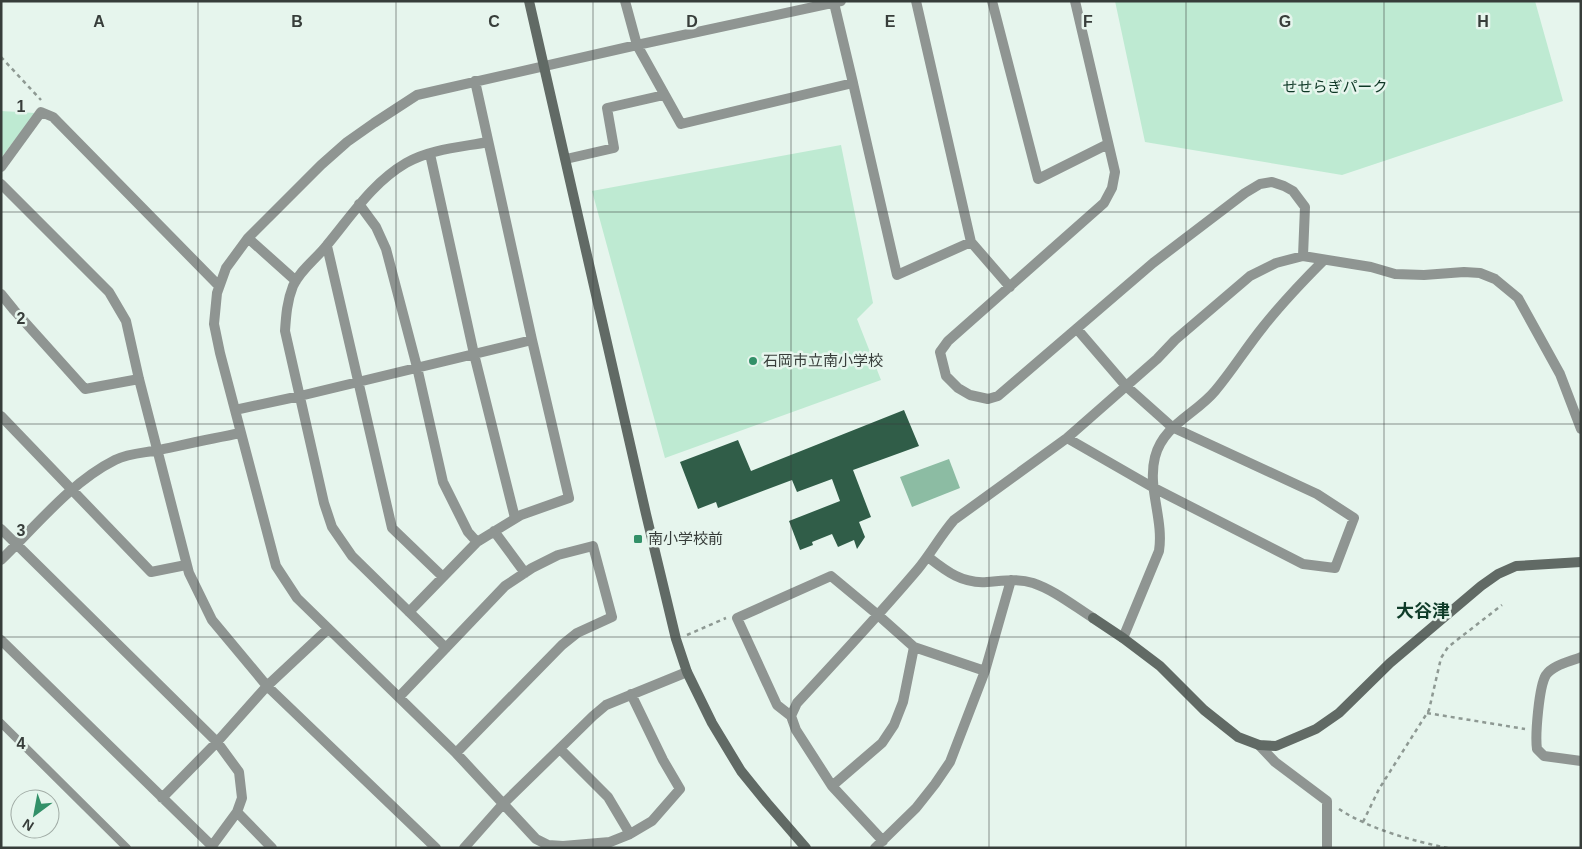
<svg xmlns="http://www.w3.org/2000/svg" width="1582" height="849" viewBox="0 0 1582 849" font-family="Arial,'Noto Sans JP',sans-serif">
<style>
.green{fill:#beead2}
.water{fill:#8cbca3}
.building{fill:#305d48}
.lines{fill:none;stroke-linecap:round;stroke-linejoin:round}
.path{stroke:#8e9993;stroke-width:2.5;stroke-dasharray:4 4;stroke-linecap:butt}
.lane{stroke:#8f9592;stroke-width:8}
.street{stroke:#8f9592;stroke-width:10}
.secondary{stroke:#616a65;stroke-width:10}
.grid{fill:none;stroke:#373d3a;stroke-width:1;stroke-opacity:0.55}
.poi-dot{fill:#329068;stroke:#e6f5ed;stroke-width:2}
.labels{text-anchor:middle;stroke-width:5;stroke-linejoin:round;paint-order:stroke}
.park-label{font-size:15px;fill:#0e3725;stroke:#e6f5ed}
.poi-label{font-size:15px;fill:#373d3a;stroke:#e6f5ed;text-anchor:start}
.quarter-label{font-size:18px;font-weight:bold;fill:#0f3c29;stroke:#e6f5ed}
.grid-label{font-size:16px;text-anchor:middle;font-weight:bold;fill:#373d3a;stroke:#e6f5ed;stroke-width:5;stroke-linejoin:round;paint-order:stroke}
</style>
<rect width="100%" height="100%" fill="#e6f5ed"/>
<!-- green -->
<path class="green" d="M 1115,1 L 1535,1 L 1563,101 L 1342,175 L 1145,142 Z
M 1,111 L 35,113 L 1,158 Z
M 841,145 L 873,303 L 857,319 L 881,380 L 665,458 L 592,191 Z"/>
<!-- water -->
<path class="water" d="M 949,459 L 960,488 L 912,507 L 900,477 Z"/>
<!-- building -->
<path class="building" d="M 904,410 L 919,446 L 853,470 L 871,517 L 859,522 L 865,537 L 857,549 L 854,540 L 838,547 L 832,534 L 812,542 L 813,545 L 800,550 L 789,521 L 840,501 L 832,479 L 797,492 L 792,480 L 718,508 L 716,502 L 698,509 L 680,462 L 738,440 L 751,471 Z"/>
<g class="lines">
<!-- path -->
<path class="path" d="M 1,57 L 41,100
M 687,635 L 726,618
M 1427,713 L 1525,729
M 1339,809 C 1369,829 1413,841 1448,848
M 1363,822 L 1379,789 L 1429,710 L 1441,658 L 1448,647 L 1502,605"/>
<!-- lane -->
<path class="lane" d="M 1,723 L 127,848"/>
<!-- street -->
<path class="street" d="M 625,1 L 637,45 L 681,124 L 853,83 L 897,275 L 971,242
M 916,1 L 971,242 L 1010,287
M 992,1 L 1038,179 L 1108,144
M 1075,1 L 1115,172 L 1112,188 L 1104,203 L 948,341 L 940,352 L 946,376 L 958,388 L 970,395 L 988,399 L 998,396 L 1153,263 L 1245,193 L 1260,184 L 1272,182 L 1284,186 L 1293,191 L 1305,207 L 1303,256
M 834,3 L 853,83
M 430,154 L 474,354 L 515,518
M 566,159 L 614,148 L 607,108 L 664,95
M 1,167 L 41,112 L 53,117 L 219,286
M 1,184 L 109,292 L 126,321 L 139,379 L 189,573 L 212,620 L 267,686 L 436,848
M 359,204 L 376,227 L 386,249 L 417,367 L 443,482 L 468,532 L 477,542
M 248,238 L 296,281
M 327,246 L 392,528 L 443,577
M 1,294 L 14,310 L 85,389 L 139,379
M 235,410 L 300,396 L 532,340
M 1,416 L 151,572 L 186,565
M 1067,438 L 1154,488 L 1303,564 L 1335,568 L 1354,518 L 1317,494 L 1172,427 L 1126,386 L 1077,329
M 1,529 L 217,742 L 239,772 L 242,798 L 237,812 L 272,848
M 494,531 L 525,573
M 928,557 C 946,571 962,584 987,582 C 1002,581 1018,578 1033,583 C 1054,590 1074,606 1093,618
M 1,560 C 36,526 71,482 115,460 C 129,453 144,453 159,450 C 187,444 214,438 241,433
M 409,612 L 477,542 L 521,515 L 569,498 L 532,340 L 475,81
M 1123,638 L 1159,551 C 1164,519 1147,488 1155,457 C 1163,425 1196,414 1215,391 C 1232,371 1246,348 1263,327 C 1282,303 1303,281 1324,260
M 1,640 L 212,846 L 237,812
M 446,648 L 352,556 L 332,527 L 324,503 L 285,331 C 286,316 287,301 293,286 C 300,270 316,259 327,245 C 352,215 372,183 406,163 C 430,149 462,147 488,142
M 1581,657 C 1569,662 1553,665 1546,675 C 1539,686 1535,735 1537,749 L 1544,756 L 1581,761
M 631,694 L 663,760 L 680,789 L 652,821 L 630,834 L 610,842 L 563,846 L 548,845 L 536,839 L 456,753 L 297,598 L 276,566 L 220,353 L 214,324 L 217,293 L 226,268 L 248,238 L 321,165 L 347,142 L 374,123 L 417,95 L 637,45 L 841,1
M 399,697 L 505,586 L 532,568 L 558,555 L 593,546 L 612,617 L 577,633 L 562,645 L 456,753
M 791,716 L 797,703 C 838,659 879,615 918,569 C 931,553 941,535 954,520 L 1067,438 L 1157,359 L 1175,340 L 1250,276 L 1276,263 L 1303,256 L 1371,267 L 1395,274 L 1424,275 L 1464,272 L 1480,273 L 1495,279 L 1518,298 L 1560,374 L 1581,429
M 1259,745 L 1275,762 L 1327,801 L 1327,848
M 560,749 L 608,797 L 630,834
M 832,786 L 882,743 L 894,725 L 903,702 L 914,647
M 162,798 L 217,742 L 267,686 L 328,629
M 883,841 L 832,786 L 796,730 L 791,716 L 777,705 L 737,618 L 831,576 L 878,615 L 914,647 L 985,671
M 464,848 L 503,804 L 593,716 L 606,705 L 687,672
M 875,848 L 916,808 L 935,784 L 950,762 L 985,671 L 1011,580"/>
<!-- secondary -->
<path class="secondary" d="M 529,1 L 646,514 L 676,639 L 687,672 L 712,723 L 741,771 L 767,803 L 806,848
M 1093,618 L 1123,638 L 1160,666 L 1204,710 L 1238,737 L 1259,745 L 1276,746 L 1316,729 L 1339,713 L 1390,663 L 1481,586 L 1498,574 L 1516,566 L 1581,562"/>
</g>
<!-- grid -->
<path class="grid" d="M 198,1 L 198,848M 396,1 L 396,848M 593,1 L 593,848M 791,1 L 791,848M 989,1 L 989,848M 1186,1 L 1186,848M 1384,1 L 1384,848M 1,212 L 1581,212M 1,424 L 1581,424M 1,637 L 1581,637"/>
<!-- markers -->
<g class="poi-dot">
<circle cx="753" cy="361" r="5"/>
<rect x="633" y="534" width="10" height="10" rx="2.5"/>
</g>
<g class="labels">
<!-- park labels -->
<g class="park-label">
<text x="1335" y="92">せせらぎパーク</text>
</g>
<!-- poi labels -->
<g class="poi-label">
<text x="763" y="366">石岡市立南小学校</text>
<text x="648" y="544">南小学校前</text>
</g>
<!-- quarter labels -->
<g class="quarter-label">
<text x="1423" y="617">大谷津</text>
</g>
</g>
<g class="grid-label">
<text x="99" y="27">A</text>
<text x="297" y="27">B</text>
<text x="494" y="27">C</text>
<text x="692" y="27">D</text>
<text x="890" y="27">E</text>
<text x="1088" y="27">F</text>
<text x="1285" y="27">G</text>
<text x="1483" y="27">H</text>
<text x="21" y="112">1</text>
<text x="21" y="324">2</text>
<text x="21" y="536">3</text>
<text x="21" y="749">4</text>
</g>
<!-- border -->
<rect width="1582" height="849" fill="none" stroke="#373d3a" stroke-width="5"/>
<!-- north arrow -->
<g transform="translate(35 814) rotate(212)"><circle r="24" fill="#e6f5ed" stroke="#a0aba5"/>
<path d="M0-4L9 19L0 12L-9 19Z" fill="#329068"/>
<text y="-8" font-size="14" font-weight="bold" text-anchor="middle" fill="#373d3a">N</text>
</g>
</svg>
